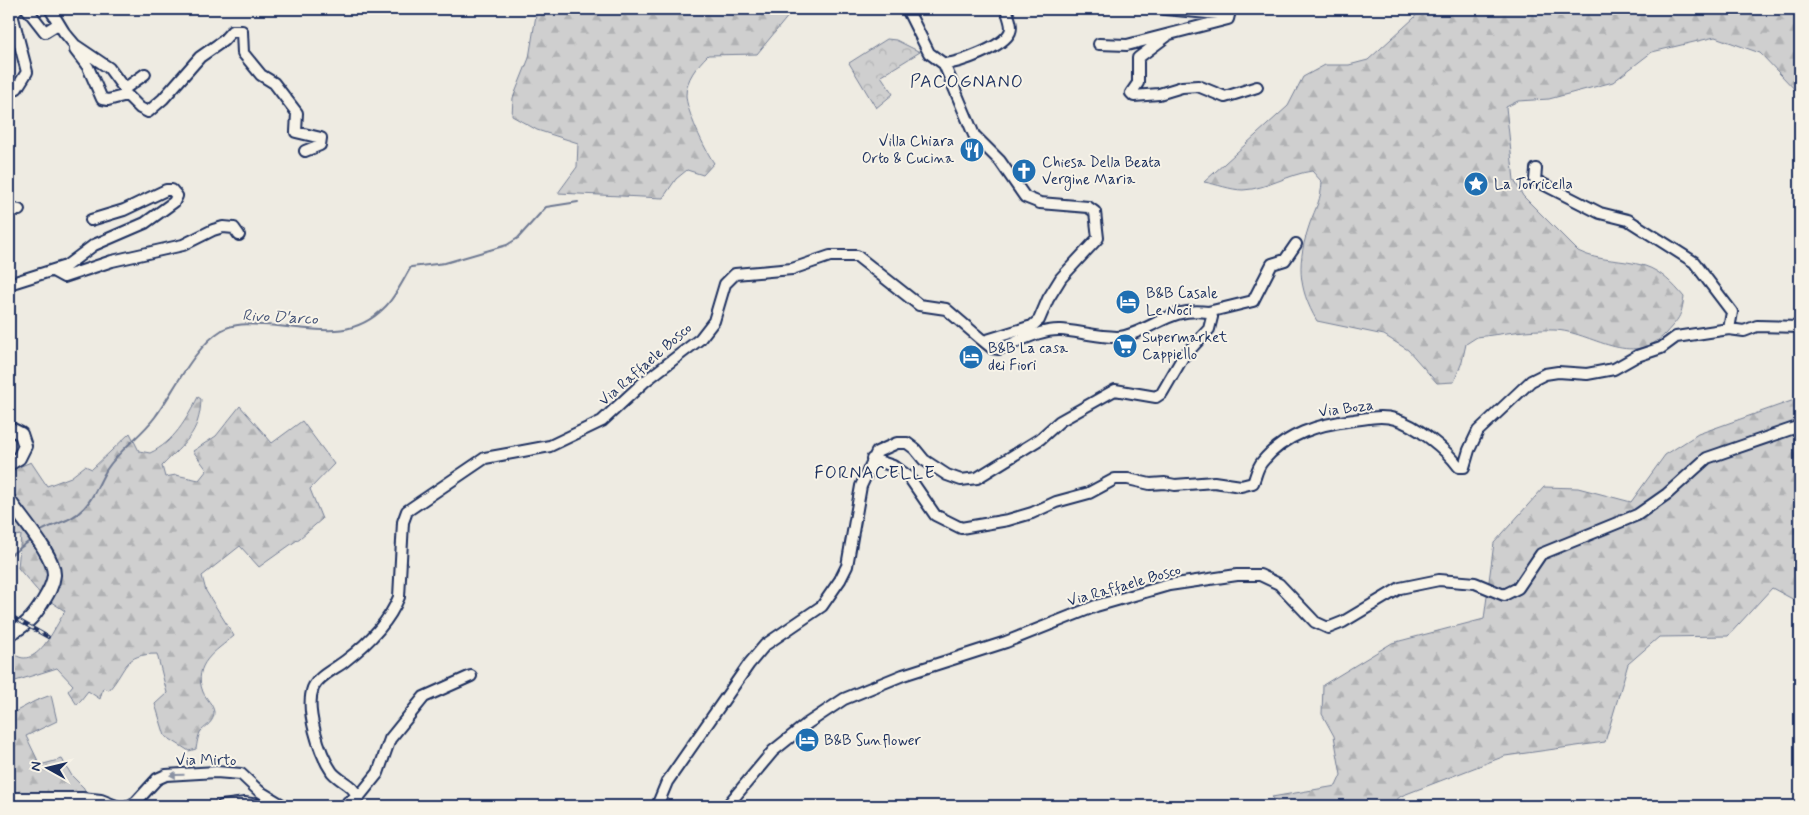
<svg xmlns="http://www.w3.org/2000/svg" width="1809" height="815" viewBox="0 0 1809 815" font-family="Mynerve,sans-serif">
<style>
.forest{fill:url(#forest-firs);stroke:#757f96}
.park{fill:url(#park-crowns);stroke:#757f96}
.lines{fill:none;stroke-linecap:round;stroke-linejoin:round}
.stream{stroke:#6e7992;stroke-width:2}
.minor-casing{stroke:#1b2f5e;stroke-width:14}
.major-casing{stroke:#1b2f5e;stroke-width:16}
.minor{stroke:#f7f3e8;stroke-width:10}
.major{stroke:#f7f3e8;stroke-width:12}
.rail-casing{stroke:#1b2f5e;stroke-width:4}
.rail{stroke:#f7f3e8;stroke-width:2;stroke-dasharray:5.5;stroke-linecap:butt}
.oneway{fill:#8991a3}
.labels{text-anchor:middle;stroke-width:4;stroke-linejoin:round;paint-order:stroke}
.poi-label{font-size:15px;fill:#1b2f5e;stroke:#f7f3e8;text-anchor:start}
.street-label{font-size:15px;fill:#1b2f5e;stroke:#f7f3e8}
.water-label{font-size:16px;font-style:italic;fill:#455478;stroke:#f7f3e8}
.quarter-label{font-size:18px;letter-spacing:1px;fill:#1b2f5e;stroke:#f7f3e8}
</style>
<defs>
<pattern id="forest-firs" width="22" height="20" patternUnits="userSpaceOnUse" patternTransform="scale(1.25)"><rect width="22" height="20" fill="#cfcfcf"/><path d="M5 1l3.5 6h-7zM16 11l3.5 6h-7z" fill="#b1b2b4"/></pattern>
<pattern id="park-crowns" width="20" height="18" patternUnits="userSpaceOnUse" patternTransform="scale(1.25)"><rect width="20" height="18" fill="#cfcfcf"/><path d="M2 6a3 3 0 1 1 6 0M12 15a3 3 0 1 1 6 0" fill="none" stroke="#b1b2b4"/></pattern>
</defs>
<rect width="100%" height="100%" fill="#eeebe2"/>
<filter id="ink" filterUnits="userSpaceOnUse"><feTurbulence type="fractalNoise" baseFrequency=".02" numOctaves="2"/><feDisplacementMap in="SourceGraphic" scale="10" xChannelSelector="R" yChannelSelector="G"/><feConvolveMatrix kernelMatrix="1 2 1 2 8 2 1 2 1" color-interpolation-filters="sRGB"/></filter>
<g filter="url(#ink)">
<!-- forest -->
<path class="forest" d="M 537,9 L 794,9 L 757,54 L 708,55 C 697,66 686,79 686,95 C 686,110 705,150 714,163 L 703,175 L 687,170 L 676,179 L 663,198 L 558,193 L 577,167 L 578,143 L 537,130 L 512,116 L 513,98 L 529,58 Z
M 1420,9 L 1800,9 L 1800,95 L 1760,53 L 1715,37 L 1652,52 L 1613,82 L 1549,99 L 1518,101 L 1506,107 L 1514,180 L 1523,196 L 1578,251 C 1599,262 1623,259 1645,266 C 1661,271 1674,285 1684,297 C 1681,318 1679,318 1666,333 C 1632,370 1591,331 1554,330 C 1528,329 1502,334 1477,337 L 1466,344 L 1462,362 L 1454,382 L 1437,383 L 1408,350 L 1384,335 L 1317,321 C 1297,287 1297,261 1310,223 C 1316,207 1321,200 1322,182 L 1312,171 C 1289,174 1267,189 1243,190 C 1231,190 1216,184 1204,182 L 1288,106 L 1303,77 L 1325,65 L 1349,65 L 1368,60 L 1414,18 Z
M 198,397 L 201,399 C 200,434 184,443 162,466 L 165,477 L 176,475 L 199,480 L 207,470 L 193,451 L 216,436 L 240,406 L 272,443 L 302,421 L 334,464 L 310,489 L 322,519 L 300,538 L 259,567 L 240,546 L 202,576 L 206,591 L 234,636 C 216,651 192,664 203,692 C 206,699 213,704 214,712 C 214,722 207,725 201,731 C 198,735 197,744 196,749 L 189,751 L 165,736 L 155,704 L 167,693 L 157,654 C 123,654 128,668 109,690 L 103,688 L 100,699 L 88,691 L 77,705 L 68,691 L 73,685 L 57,668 L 9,683 L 9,649 C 33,678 54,629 65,611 L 42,596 L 18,568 L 21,535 L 9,537 L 9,471 L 31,462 L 47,486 L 71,477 L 85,466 L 92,469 L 130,433 L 139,451 L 150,453 C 174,442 186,420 198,397 Z
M 1800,398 L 1800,603 L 1772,588 L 1728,636 L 1659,637 L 1628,664 L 1605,742 L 1505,756 L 1401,796 L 1389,806 L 1282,806 L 1272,797 L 1336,786 L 1341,775 L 1334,736 L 1322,714 L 1323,685 L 1392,643 L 1484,619 L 1494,543 L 1544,487 L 1578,488 L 1631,502 L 1665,455 L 1698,434 Z
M 51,695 L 57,721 L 26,736 L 40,765 L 62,759 L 72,776 L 84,788 L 88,805 L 83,806 L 43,806 L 44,799 L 9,796 L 9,715 L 35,701 Z"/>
<!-- park -->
<path class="park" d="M 887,39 L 896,40 L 920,52 L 881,76 L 893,94 L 876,108 L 849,63 Z"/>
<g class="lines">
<!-- stream -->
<path class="stream" d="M 38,533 C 54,522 69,524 84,508 C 94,498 99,482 107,469 C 120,449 141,436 155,417 C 174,391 194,347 222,330 C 235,323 248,324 262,325 C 307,326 348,344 384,308 C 395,298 403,280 411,267 L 445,263 L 507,245 L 518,238 L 546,207 L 578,202
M 9,556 L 31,540"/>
<defs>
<path id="minor" d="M 27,9 L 45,32 L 58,24
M 50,9 L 64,32 L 75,45 L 109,68 L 123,87 L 127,87 L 145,74
M 907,9 L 929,53 L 944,64 L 974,135 L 1000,161 L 1025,197 L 1040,203 L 1088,207 L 1095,212 L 1098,238 L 1061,278 L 1048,299 L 1039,320 L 1032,326 L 984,341
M 1167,36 L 1138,58 L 1138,83 L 1131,93 L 1134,96 L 1159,94 L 1182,87 L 1198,86 L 1225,97 L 1257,87
M 1099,44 L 1127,45 L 1228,19 L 1229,15 L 1165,9
M 75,45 L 75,50 L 88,67 L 102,99 L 108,100 L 127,95 L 140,108 L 148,112 L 163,99 L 200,57 L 223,41 L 232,31 L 242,31 L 243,53 L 261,75 L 274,83 L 297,113 L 296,132 L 321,138 L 320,145 L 305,151
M 944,64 C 960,63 1003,47 1010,32 C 1013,26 1008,15 1006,9
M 9,93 L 17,88 L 27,72 L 13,18 L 13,12 L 17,9
M 1536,169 L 1535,180 L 1600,213 L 1628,220 L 1694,262 L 1732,312 L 1729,329
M 9,208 L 19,210
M 53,271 L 64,277 L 112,261 L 183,245 L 213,230 L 223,227 L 234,228 L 239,235
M 9,284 L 66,266 L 94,245 L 145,223 L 174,202 L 177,196 L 172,190 L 166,190 L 124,210 L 91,220
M 1208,312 L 1253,301 L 1272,264 L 1285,260 L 1296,244
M 872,459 L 893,466
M 897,468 L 909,477 L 935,515 L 961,528 L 1008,520 L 1032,513 L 1056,502 L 1089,493 L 1115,479 L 1128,479 L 1150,484 L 1165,483 L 1175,485 L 1214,482 L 1241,486 L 1253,483 C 1256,476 1257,468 1262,462 C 1285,434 1319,424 1354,420 C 1367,418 1383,415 1395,419 C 1416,425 1446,449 1459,467 L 1464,467 L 1469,450 L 1478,431 L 1531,381 L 1545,374 L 1558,372 L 1587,374 L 1614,369 L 1637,356 L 1661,348 L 1676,337 L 1729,329 L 1744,331 L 1757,326 L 1800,327
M 9,798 L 82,798 L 101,800 L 116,806
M 129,806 L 136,802 L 157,779 L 166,775 L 216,772 L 241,774 L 259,791 L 284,806
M 222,806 L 245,803 L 264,806
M 348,806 L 348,802 L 357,799 L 378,773 L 390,739 L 424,697 L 471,676
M 356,806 C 360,785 343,785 332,772 C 319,753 305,709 313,688 C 318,676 335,669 345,661 C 366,645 389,622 399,597 L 403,522 L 407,511 L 485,458 L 550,446 L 602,421 L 644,382 L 700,339 L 714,321 L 725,284 L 735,274 L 792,269 L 830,256 L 857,256 L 919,305 L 946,309 L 981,339 L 992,348 L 999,349 C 1018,342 1040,329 1061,330 C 1077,331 1112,340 1125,336 C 1158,327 1170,307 1208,312 L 1212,317 L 1209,329 L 1183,357 L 1162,393 L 1156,397 L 1115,390 L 1060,421 L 1040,439 L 977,478 L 961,480 L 947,475 L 924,460 L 915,449 L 907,443 L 897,443 L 877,452 L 861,486 L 847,566 L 840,580 L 822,606 L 765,645 L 749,664 L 667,782 L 657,806
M 727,806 L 773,751 L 808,723 L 844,699 L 903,675 L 1006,642 L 1096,606 L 1169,585 L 1237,575 L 1260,575 L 1279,584 L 1315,622 L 1328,628 L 1343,622 L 1400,588 L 1439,580 L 1475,583 L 1504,595 L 1518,588 L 1541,554 L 1637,515 L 1667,494 L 1707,458 L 1800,426"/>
<path id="major" d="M 9,428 L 21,434 L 25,446 L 19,458 L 9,464
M 9,500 C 20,517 55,556 54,575 C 53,586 47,595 42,603 C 33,618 24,627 9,634"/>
</defs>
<!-- minor casing -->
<use href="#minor" class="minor-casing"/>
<!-- major casing -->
<use href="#major" class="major-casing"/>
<!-- minor -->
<use href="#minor" class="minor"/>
<!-- major -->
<use href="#major" class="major"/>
<defs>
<path id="rail" d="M 9,615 L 48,637"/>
</defs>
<!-- rail casing -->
<use href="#rail" class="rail-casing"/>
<!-- rail -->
<use href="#rail" class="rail"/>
</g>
<!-- one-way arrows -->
<defs><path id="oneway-solid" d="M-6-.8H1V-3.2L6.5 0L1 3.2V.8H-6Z" transform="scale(1.25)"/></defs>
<use class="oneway" href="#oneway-solid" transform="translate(177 775) rotate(178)"/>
</g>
<!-- icons -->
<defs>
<symbol id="restaurant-disc" viewBox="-11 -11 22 22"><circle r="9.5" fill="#1f6fb2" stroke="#f7f3e8"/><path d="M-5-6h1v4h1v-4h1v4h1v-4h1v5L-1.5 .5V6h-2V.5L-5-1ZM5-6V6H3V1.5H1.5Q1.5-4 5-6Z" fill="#fff"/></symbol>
<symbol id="church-disc" viewBox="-11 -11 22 22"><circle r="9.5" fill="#1f6fb2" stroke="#f7f3e8"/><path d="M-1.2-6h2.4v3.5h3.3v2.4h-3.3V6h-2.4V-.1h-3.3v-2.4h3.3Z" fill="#fff"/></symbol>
<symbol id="sight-disc" viewBox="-11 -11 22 22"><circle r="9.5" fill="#1f6fb2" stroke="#f7f3e8"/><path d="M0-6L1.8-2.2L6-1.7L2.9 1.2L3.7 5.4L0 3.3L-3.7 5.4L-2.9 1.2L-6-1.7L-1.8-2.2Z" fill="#fff"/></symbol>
<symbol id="hotel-disc" viewBox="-11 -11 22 22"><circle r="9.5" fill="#1f6fb2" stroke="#f7f3e8"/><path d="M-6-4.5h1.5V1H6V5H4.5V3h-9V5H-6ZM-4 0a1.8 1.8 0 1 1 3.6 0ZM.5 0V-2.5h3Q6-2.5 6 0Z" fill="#fff"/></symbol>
<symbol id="supermarket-disc" viewBox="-11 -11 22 22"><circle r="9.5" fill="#1f6fb2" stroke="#f7f3e8"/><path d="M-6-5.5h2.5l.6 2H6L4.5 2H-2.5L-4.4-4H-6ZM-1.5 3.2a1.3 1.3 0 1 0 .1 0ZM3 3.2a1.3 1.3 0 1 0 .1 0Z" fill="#fff"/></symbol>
</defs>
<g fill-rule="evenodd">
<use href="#restaurant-disc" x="958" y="136" width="28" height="28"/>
<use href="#church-disc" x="1010" y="157" width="28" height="28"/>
<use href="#sight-disc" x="1462" y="170" width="28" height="28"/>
<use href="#hotel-disc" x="1114" y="288" width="28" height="28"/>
<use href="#supermarket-disc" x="1111" y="332" width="28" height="28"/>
<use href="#hotel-disc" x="957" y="343" width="28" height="28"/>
<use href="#hotel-disc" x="793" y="726" width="28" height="28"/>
</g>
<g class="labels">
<!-- poi labels -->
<g class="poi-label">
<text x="954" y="146" text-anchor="end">Villa Chiara<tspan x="954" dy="17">Orto &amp; Cucina</tspan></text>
<text x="1042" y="167">Chiesa Della Beata<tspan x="1042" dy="17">Vergine Maria</tspan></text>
<text x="1494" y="189">La Torricella</text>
<text x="1146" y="298">B&amp;B Casale<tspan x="1146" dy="17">Le Noci</tspan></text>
<text x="1142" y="342">Supermarket<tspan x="1142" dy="17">Cappiello</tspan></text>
<text x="988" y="353">B&amp;B La casa<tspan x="988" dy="17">dei Fiori</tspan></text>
<text x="824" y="745">B&amp;B Sunflower</text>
</g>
<!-- street labels -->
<g class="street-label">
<text transform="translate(645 364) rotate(-41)" y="5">Via Raffaele Bosco</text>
<text transform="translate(1346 408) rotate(-8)" y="5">Via Boza</text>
<text transform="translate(1124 585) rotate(-16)" y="5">Via Raffaele Bosco</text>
<text x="206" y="765">Via Mirto</text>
</g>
<!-- water labels -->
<g class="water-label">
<text transform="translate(280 316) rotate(3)" y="6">Rivo D'arco</text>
</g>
<!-- quarter labels -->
<g class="quarter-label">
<text x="967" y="87">PACOGNANO</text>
<text x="875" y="478">FORNACELLE</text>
</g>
</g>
<!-- margin -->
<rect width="1809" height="815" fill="none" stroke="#f7f3e8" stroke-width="30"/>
<rect x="15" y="15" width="1779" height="785" fill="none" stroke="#1b2f5e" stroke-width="2" filter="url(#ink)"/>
<!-- north arrow -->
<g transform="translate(48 768) rotate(278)" stroke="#f7f3e8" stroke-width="4" paint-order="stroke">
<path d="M0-4L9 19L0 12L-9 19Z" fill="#1b2f5e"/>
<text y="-8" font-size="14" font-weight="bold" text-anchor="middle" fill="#1b2f5e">N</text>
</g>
</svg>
